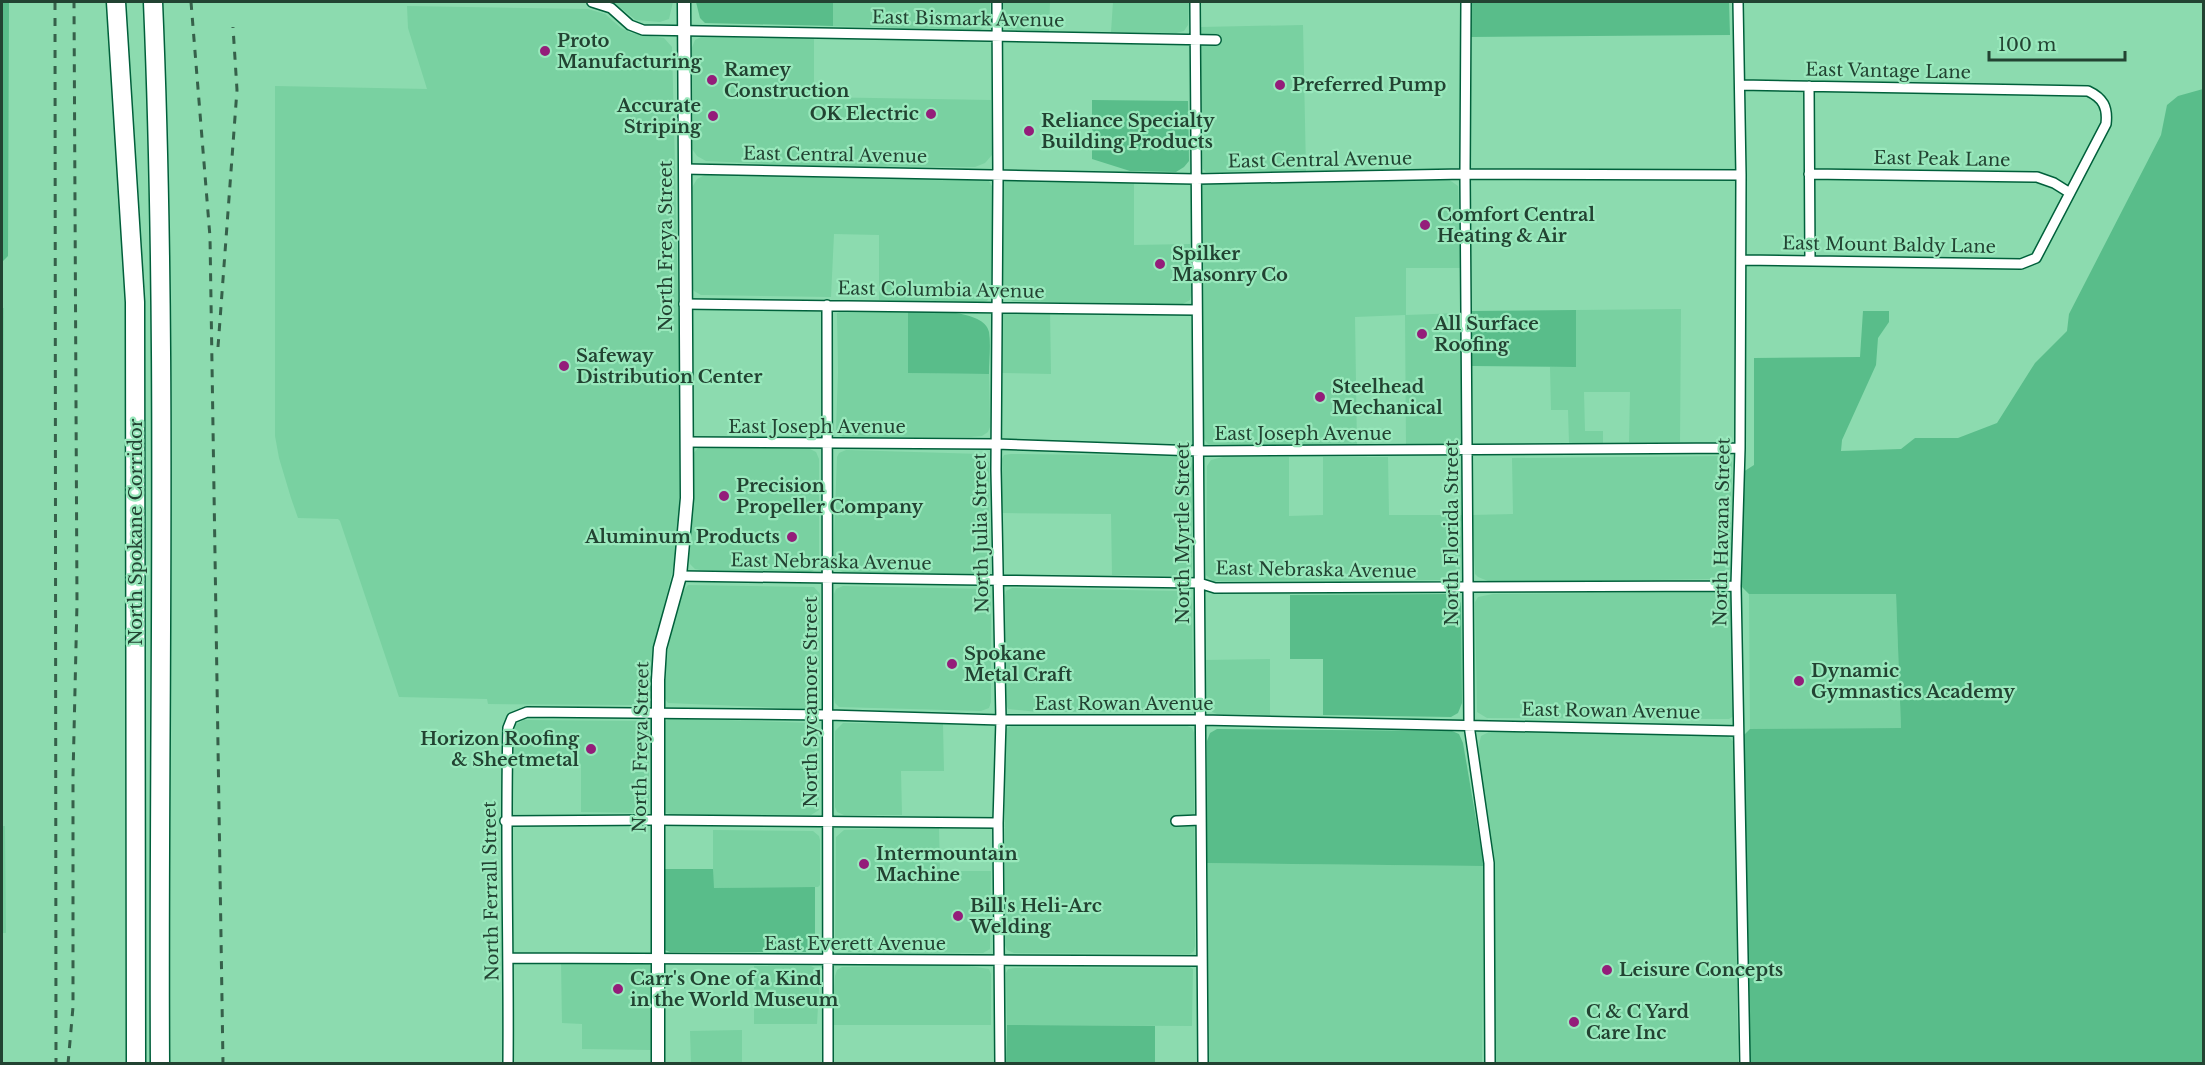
<svg xmlns="http://www.w3.org/2000/svg" width="2205" height="1065" viewBox="0 0 2205 1065" font-family="'Libre Baskerville',serif">
<style>
.built{fill:#79d1a1}
.green{fill:#59bd8a}
.lines{fill:none;stroke-linecap:round;stroke-linejoin:round}
.minor-casing{stroke:#00603b;stroke-width:12}
.tertiary-casing{stroke:#00603b;stroke-width:15}
.motorway-casing{stroke:#00603b;stroke-width:21}
.minor{stroke:#fff;stroke-width:9}
.tertiary{stroke:#fff;stroke-width:12}
.motorway{stroke:#fff;stroke-width:18}
.rail{stroke:#36604a;stroke-width:3;stroke-dasharray:8 8;stroke-linecap:butt}
.poi-dot{fill:#941d7a;stroke:#99e8bc;stroke-width:2}
.labels{text-anchor:middle;stroke-width:4.5;stroke-linejoin:round;paint-order:stroke}
.street-label{font-size:18px;fill:#224332;stroke:#99e8bc}
.poi-label{font-size:18px;font-weight:bold;fill:#224332;stroke:#99e8bc;text-anchor:start}
</style>
<rect width="100%" height="100%" fill="#8cdbaf"/>
<!-- built -->
<path class="built" d="M 613,2 L 673,2 L 669,19 L 660,22 L 636,20 Z
M 833,2 L 990,2 L 990,18 L 987,25 L 980,30 L 833,26 Z
M 1003,2 L 1050,2 L 1049,32 L 1009,29 L 1005,26 L 1003,20 Z
M 1113,2 L 1189,2 L 1188,25 L 1184,31 L 1176,33 L 1111,32 Z
M 407,6 L 588,9 L 605,14 L 621,28 L 631,33 L 664,38 L 672,47 L 680,366 L 679,529 L 676,556 L 655,643 L 650,698 L 645,703 L 635,705 L 488,704 L 487,699 L 399,697 L 340,521 L 338,519 L 298,518 L 291,498 L 279,458 L 275,436 L 275,86 L 427,89 L 408,28 Z
M 1303,25 L 1306,171 L 1206,172 L 1203,169 L 1201,147 L 1201,27 Z
M 701,37 L 814,38 L 814,97 L 991,100 L 992,155 L 985,163 L 975,167 L 812,166 L 706,161 L 697,156 L 690,146 L 691,50 L 695,40 Z
M 794,174 L 987,178 L 993,188 L 991,296 L 987,301 L 978,304 L 879,300 L 879,235 L 834,234 L 831,297 L 708,295 L 701,295 L 694,291 L 691,285 L 690,191 L 697,179 L 705,175 Z
M 1427,178 L 1448,179 L 1458,186 L 1461,268 L 1406,268 L 1406,315 L 1461,313 L 1462,442 L 1455,446 L 1406,446 L 1405,315 L 1355,317 L 1357,448 L 1208,444 L 1204,439 L 1201,372 L 1202,271 L 1200,187 L 1207,182 Z
M 1007,179 L 1134,181 L 1134,245 L 1190,244 L 1192,291 L 1190,300 L 1181,305 L 1013,301 L 1007,298 L 1003,292 L 1003,183 Z
M 2,308 L 4,308 L 2,635 Z
M 1681,309 L 1680,442 L 1629,442 L 1630,392 L 1584,392 L 1585,431 L 1603,431 L 1603,443 L 1569,443 L 1568,410 L 1551,410 L 1550,367 L 1576,367 L 1576,310 Z
M 844,310 L 908,310 L 908,373 L 989,374 L 990,427 L 988,432 L 982,436 L 970,437 L 843,437 L 839,435 L 836,430 L 838,372 L 837,313 Z
M 1050,310 L 1051,374 L 1001,373 L 1002,315 L 1006,311 Z
M 704,446 L 810,449 L 816,452 L 819,459 L 819,562 L 817,568 L 811,572 L 700,570 L 695,569 L 690,564 L 689,559 L 692,455 L 698,448 Z
M 846,450 L 982,454 L 989,463 L 990,566 L 988,571 L 979,574 L 843,572 L 835,568 L 833,563 L 837,457 L 839,453 Z
M 1011,454 L 1187,456 L 1193,465 L 1192,569 L 1189,574 L 1183,576 L 1112,575 L 1111,514 L 1002,513 L 1002,459 L 1004,455 Z
M 1725,456 L 1732,461 L 1730,569 L 1726,576 L 1715,579 L 1517,582 L 1488,581 L 1478,577 L 1475,574 L 1472,515 L 1513,514 L 1512,458 Z
M 1223,457 L 1289,457 L 1289,516 L 1323,515 L 1323,457 L 1388,457 L 1389,515 L 1462,515 L 1460,574 L 1458,578 L 1453,580 L 1213,581 L 1206,575 L 1207,466 L 1211,460 Z
M 688,585 L 814,587 L 820,594 L 820,700 L 818,704 L 809,709 L 668,703 L 663,696 L 663,686 L 669,644 L 678,598 Z
M 843,586 L 987,589 L 990,594 L 991,601 L 991,702 L 989,708 L 981,711 L 839,707 L 835,703 L 834,697 L 834,594 L 836,589 Z
M 1012,588 L 1181,591 L 1188,593 L 1192,603 L 1193,711 L 1190,713 L 1180,711 L 1038,712 L 1008,709 L 1005,701 L 1005,597 L 1006,591 Z
M 1718,589 L 1730,595 L 1732,604 L 1735,711 L 1734,716 L 1729,719 L 1487,718 L 1477,712 L 1475,602 L 1478,597 L 1493,594 L 1618,593 Z
M 1749,594 L 1896,594 L 1901,728 L 1750,729 Z
M 1270,659 L 1270,715 L 1217,714 L 1210,711 L 1205,701 L 1204,660 Z
M 670,718 L 813,723 L 820,731 L 819,810 L 811,815 L 674,815 L 664,812 L 661,804 L 664,722 Z
M 524,720 L 644,721 L 649,729 L 649,806 L 640,813 L 581,812 L 581,767 L 514,766 L 515,725 Z
M 843,723 L 943,724 L 944,771 L 901,771 L 902,815 L 844,815 L 837,812 L 835,807 L 835,731 Z
M 1013,725 L 1185,725 L 1192,728 L 1194,733 L 1195,946 L 1194,951 L 1190,954 L 1014,953 L 1007,950 L 1005,945 L 1005,733 L 1007,728 Z
M 1489,732 L 1726,735 L 1730,738 L 1734,743 L 1738,1063 L 1494,1063 L 1495,863 L 1477,753 L 1481,736 Z
M 2,826 L 5,826 L 6,933 L 2,933 Z
M 928,827 L 939,828 L 940,871 L 991,871 L 990,949 L 983,953 L 843,952 L 839,950 L 835,942 L 836,837 L 844,830 Z
M 713,830 L 813,831 L 819,836 L 820,840 L 820,885 L 818,887 L 713,888 Z
M 1207,863 L 1484,866 L 1482,1063 L 1208,1063 Z
M 561,961 L 648,963 L 652,968 L 652,1050 L 582,1049 L 582,1024 L 562,1023 Z
M 963,965 L 989,969 L 991,974 L 991,1025 L 832,1025 L 835,976 L 837,970 L 842,967 Z
M 754,966 L 811,966 L 817,969 L 820,973 L 817,1024 L 754,1024 Z
M 1190,967 L 1193,969 L 1192,1026 L 1007,1025 L 1006,973 L 1008,969 L 1015,968 Z
M 742,1030 L 742,1063 L 691,1063 L 690,1031 Z"/>
<!-- green -->
<path class="green" d="M 2,2 L 9,2 L 8,256 L 2,262 Z
M 696,2 L 833,2 L 833,26 L 705,23 L 700,18 Z
M 1468,2 L 1729,2 L 1730,35 L 1469,37 Z
M 2203,89 L 2203,1063 L 1746,1063 L 1742,737 L 1750,729 L 1901,728 L 1896,594 L 1749,594 L 1742,587 L 1740,474 L 1754,465 L 1754,358 L 1860,357 L 1863,311 L 1889,311 L 1889,322 L 1878,338 L 1876,365 L 1842,440 L 1841,451 L 1901,449 L 1915,438 L 1958,438 L 1997,423 L 2035,363 L 2067,331 L 2069,314 L 2161,135 L 2167,105 L 2178,96 Z
M 1092,100 L 1188,101 L 1189,161 L 1184,167 L 1176,172 L 1130,171 L 1092,159 Z
M 908,310 C 927,311 985,309 989,332 C 991,345 989,360 989,374 L 908,373 Z
M 1576,310 L 1576,367 L 1472,366 L 1471,311 Z
M 1453,594 L 1458,597 L 1461,604 L 1462,703 L 1458,713 L 1451,717 L 1323,715 L 1323,659 L 1290,659 L 1290,595 Z
M 1217,729 L 1452,731 L 1459,734 L 1463,743 L 1484,866 L 1207,863 L 1207,741 L 1210,733 Z
M 662,869 L 713,869 L 714,888 L 815,887 L 815,941 L 818,943 L 810,952 L 670,952 L 665,950 L 663,945 Z
M 1007,1025 L 1155,1026 L 1155,1063 L 1006,1063 Z"/>
<g class="lines">
<defs>
<path id="minor" d="M 592,2 L 611,8 L 630,25 L 643,30 L 1216,40
M 997,2 L 998,176 L 996,470 L 1001,720 L 998,823 L 1000,1064
M 1195,2 L 1203,1064
M 1466,2 L 1465,174 L 1469,725 L 1489,863 L 1490,1064
M 1738,2 L 1741,175 L 1740,448 L 1736,586 L 1745,1064
M 1740,85 L 2088,91 C 2103,98 2108,107 2106,124 L 2036,258 L 2021,264 L 1741,260
M 1809,86 L 1810,260
M 684,169 L 1196,179 L 1465,174 L 1741,175
M 1809,174 L 2037,177 L 2054,183 L 2070,193
M 684,304 L 1197,310
M 827,305 L 828,1064
M 687,442 L 996,444 L 1199,451 L 1740,448
M 680,576 L 1199,583 L 1215,588 L 1736,586
M 505,821 L 657,820 L 998,823
M 1176,821 L 1200,820
M 509,958 L 1201,961
M 508,1064 C 509,952 505,840 508,728 L 512,718 L 527,712 L 828,715 L 1001,720 L 1201,720 L 1738,731"/>
<path id="tertiary" d="M 658,1064 L 658,680 L 660,648 L 680,576 L 687,498 L 684,2"/>
<path id="motorway" d="M 116,2 L 135,302 L 136,1064
M 153,2 C 168,355 158,709 160,1064"/>
</defs>
<!-- minor casing -->
<use href="#minor" class="minor-casing"/>
<!-- tertiary casing -->
<use href="#tertiary" class="tertiary-casing"/>
<!-- motorway casing -->
<use href="#motorway" class="motorway-casing"/>
<!-- minor -->
<use href="#minor" class="minor"/>
<!-- tertiary -->
<use href="#tertiary" class="tertiary"/>
<!-- motorway -->
<use href="#motorway" class="motorway"/>
<!-- rail -->
<path class="rail" d="M 55,2 L 56,1064
M 191,2 L 210,237 L 223,1064
M 218,347 L 237,90 L 233,27
M 68,1064 L 73,1007 L 73,776 L 77,603 L 74,2"/>
</g>
<!-- markers -->
<g class="poi-dot">
<circle cx="545" cy="51" r="6"/>
<circle cx="712" cy="80" r="6"/>
<circle cx="1280" cy="85" r="6"/>
<circle cx="931" cy="114" r="6"/>
<circle cx="713" cy="116" r="6"/>
<circle cx="1029" cy="131" r="6"/>
<circle cx="1425" cy="225" r="6"/>
<circle cx="1160" cy="264" r="6"/>
<circle cx="1422" cy="334" r="6"/>
<circle cx="564" cy="366" r="6"/>
<circle cx="1320" cy="397" r="6"/>
<circle cx="724" cy="496" r="6"/>
<circle cx="792" cy="537" r="6"/>
<circle cx="952" cy="664" r="6"/>
<circle cx="1799" cy="681" r="6"/>
<circle cx="591" cy="749" r="6"/>
<circle cx="864" cy="864" r="6"/>
<circle cx="958" cy="916" r="6"/>
<circle cx="1607" cy="970" r="6"/>
<circle cx="618" cy="989" r="6"/>
<circle cx="1574" cy="1022" r="6"/>
</g>
<g class="labels">
<!-- street labels -->
<g class="street-label">
<text transform="translate(968 19) rotate(1)" y="6">East Bismark Avenue</text>
<text transform="translate(1888 71) rotate(1)" y="6">East Vantage Lane</text>
<text transform="translate(835 155) rotate(1)" y="6">East Central Avenue</text>
<text transform="translate(1942 159) rotate(1)" y="6">East Peak Lane</text>
<text transform="translate(1320 160) rotate(-1)" y="6">East Central Avenue</text>
<text transform="translate(1889 245) rotate(1)" y="6">East Mount Baldy Lane</text>
<text transform="translate(666 246) rotate(-90)" y="6">North Freya Street</text>
<text transform="translate(941 290) rotate(1)" y="6">East Columbia Avenue</text>
<text x="817" y="433">East Joseph Avenue</text>
<text x="1303" y="440">East Joseph Avenue</text>
<text transform="translate(136 532) rotate(-90)" y="6">North Spokane Corridor</text>
<text transform="translate(1722 532) rotate(-89)" y="6">North Havana Street</text>
<text transform="translate(981 533) rotate(-91)" y="6">North Julia Street</text>
<text transform="translate(1183 533) rotate(-90)" y="6">North Myrtle Street</text>
<text transform="translate(1452 533) rotate(-90)" y="6">North Florida Street</text>
<text transform="translate(831 562) rotate(1)" y="6">East Nebraska Avenue</text>
<text transform="translate(1316 570) rotate(1)" y="6">East Nebraska Avenue</text>
<text transform="translate(811 702) rotate(-90)" y="6">North Sycamore Street</text>
<text x="1124" y="710">East Rowan Avenue</text>
<text transform="translate(1611 711) rotate(1)" y="6">East Rowan Avenue</text>
<text transform="translate(641 747) rotate(-89)" y="6">North Freya Street</text>
<text transform="translate(491 891) rotate(-91)" y="6">North Ferrall Street</text>
<text x="855" y="950">East Everett Avenue</text>
</g>
<!-- poi labels -->
<g class="poi-label">
<text x="557" y="47">Proto<tspan x="557" dy="21">Manufacturing</tspan></text>
<text x="724" y="76">Ramey<tspan x="724" dy="21">Construction</tspan></text>
<text x="1292" y="91">Preferred Pump</text>
<text x="701" y="112" text-anchor="end">Accurate<tspan x="701" dy="21">Striping</tspan></text>
<text x="919" y="120" text-anchor="end">OK Electric</text>
<text x="1041" y="127">Reliance Specialty<tspan x="1041" dy="21">Building Products</tspan></text>
<text x="1437" y="221">Comfort Central<tspan x="1437" dy="21">Heating &amp; Air</tspan></text>
<text x="1172" y="260">Spilker<tspan x="1172" dy="21">Masonry Co</tspan></text>
<text x="1434" y="330">All Surface<tspan x="1434" dy="21">Roofing</tspan></text>
<text x="576" y="362">Safeway<tspan x="576" dy="21">Distribution Center</tspan></text>
<text x="1332" y="393">Steelhead<tspan x="1332" dy="21">Mechanical</tspan></text>
<text x="736" y="492">Precision<tspan x="736" dy="21">Propeller Company</tspan></text>
<text x="780" y="543" text-anchor="end">Aluminum Products</text>
<text x="964" y="660">Spokane<tspan x="964" dy="21">Metal Craft</tspan></text>
<text x="1811" y="677">Dynamic<tspan x="1811" dy="21">Gymnastics Academy</tspan></text>
<text x="579" y="745" text-anchor="end">Horizon Roofing<tspan x="579" dy="21">&amp; Sheetmetal</tspan></text>
<text x="876" y="860">Intermountain<tspan x="876" dy="21">Machine</tspan></text>
<text x="970" y="912">Bill's Heli-Arc<tspan x="970" dy="21">Welding</tspan></text>
<text x="1619" y="976">Leisure Concepts</text>
<text x="630" y="985">Carr's One of a Kind<tspan x="630" dy="21">in the World Museum</tspan></text>
<text x="1586" y="1018">C &amp; C Yard<tspan x="1586" dy="21">Care Inc</tspan></text>
</g>
</g>
<!-- border -->
<rect width="2205" height="1065" fill="none" stroke="#224332" stroke-width="6"/>
<!-- scale -->
<path d="M1989 51v9h136v-9" fill="none" stroke="#224332" stroke-width="3"/>
<text x="1998" y="51" font-size="18" fill="#224332" stroke="#99e8bc" stroke-width="4.5" paint-order="stroke">100 m</text>
</svg>
